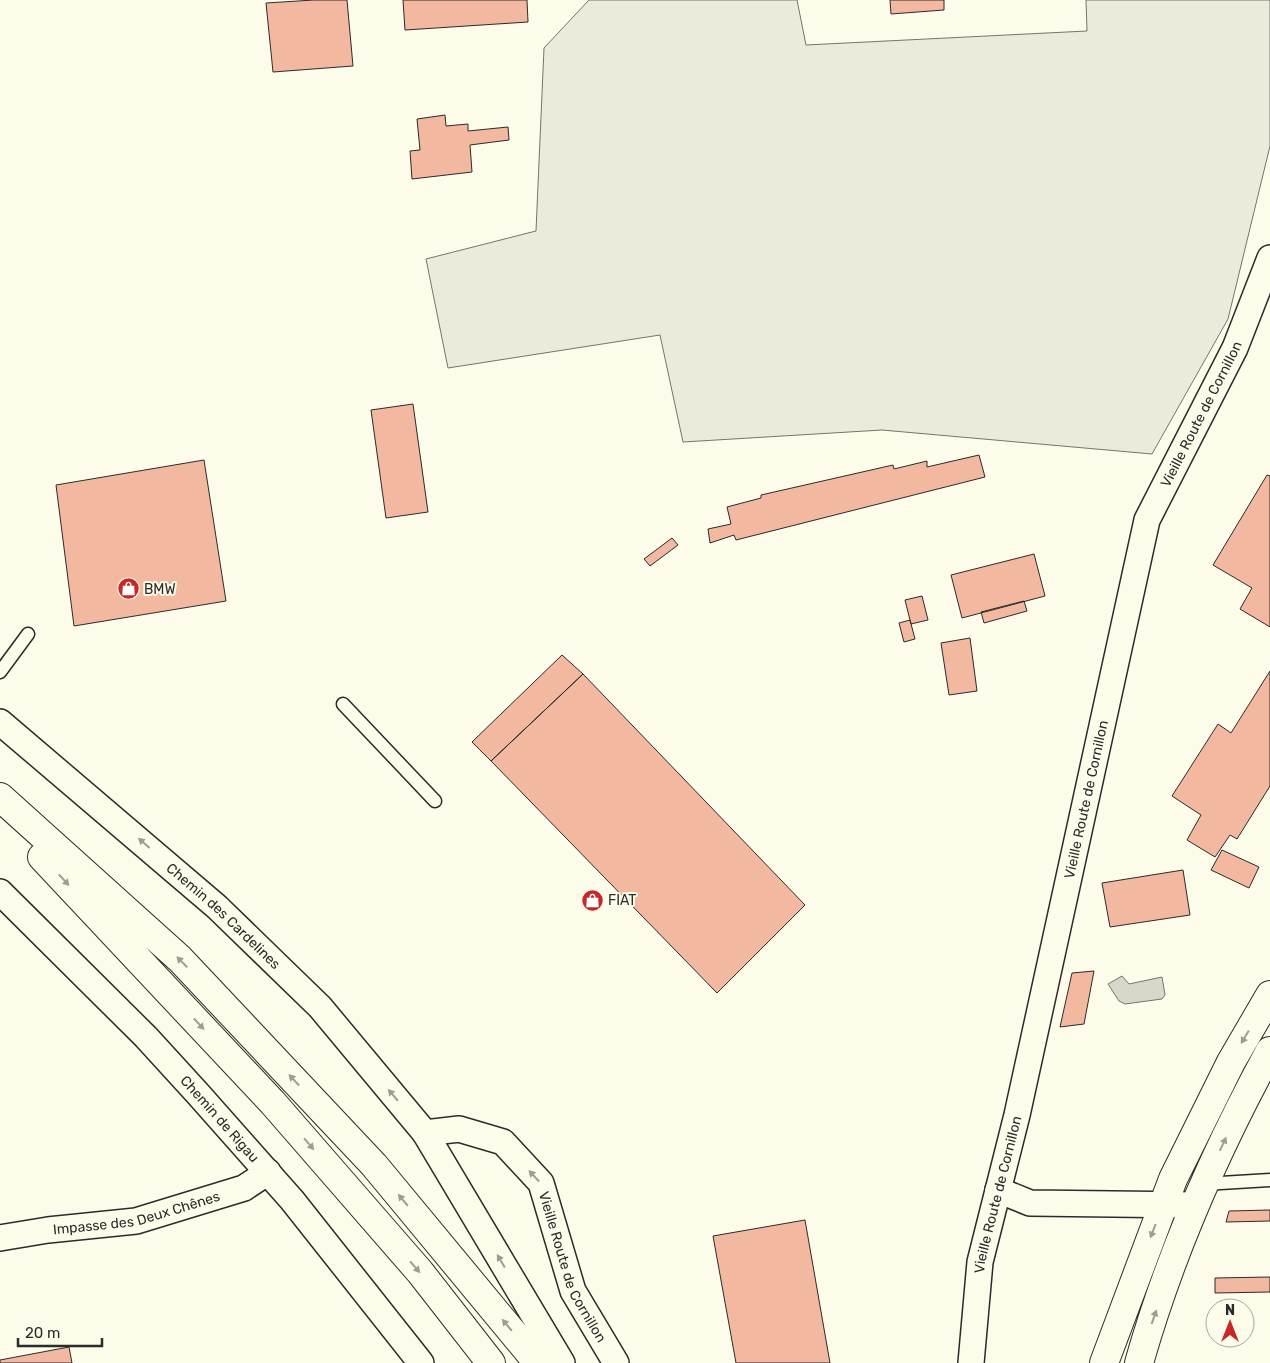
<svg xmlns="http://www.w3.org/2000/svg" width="1270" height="1363" viewBox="0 0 1270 1363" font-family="Rubik,sans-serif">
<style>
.green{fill:#ecebdb;stroke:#74746e}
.water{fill:#d8d7c9;stroke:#74746e}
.building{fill:#f2b8a0;stroke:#2b2b2b}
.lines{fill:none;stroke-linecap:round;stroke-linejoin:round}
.service-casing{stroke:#2b2b2b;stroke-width:15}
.minor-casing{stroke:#2b2b2b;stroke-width:28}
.primary-casing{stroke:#2b2b2b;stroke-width:30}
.service{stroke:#fdfbea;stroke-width:12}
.minor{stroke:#fdfbea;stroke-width:25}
.primary{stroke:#fdfbea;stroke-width:28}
.oneway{fill:#9e9d94}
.labels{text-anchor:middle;stroke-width:4;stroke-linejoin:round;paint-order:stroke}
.street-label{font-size:14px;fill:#2b2b2b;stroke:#fdfbea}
.poi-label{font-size:14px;fill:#2b2b2b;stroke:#fdfbea;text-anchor:start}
</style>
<rect width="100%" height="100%" fill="#fdfbea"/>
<!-- green -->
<path class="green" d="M 589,0 L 797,0 L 806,45 L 1087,31 L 1086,0 L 1270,0 L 1270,146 L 1228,319 L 1152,454 L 882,430 L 683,442 L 660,335 L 448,368 L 426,259 L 536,231 L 544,48 Z"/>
<!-- water -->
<path class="water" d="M 1122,976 L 1129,984 L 1162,977 L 1165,995 L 1162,999 L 1125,1004 L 1119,1001 L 1108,984 Z"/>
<!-- building -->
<path class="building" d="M 314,0 L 347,0 L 353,66 L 273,72 L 266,3 Z
M 403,0 L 527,0 L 528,22 L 405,30 Z
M 890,0 L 944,0 L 944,10 L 891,14 Z
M 445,115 L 446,126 L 468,124 L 468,131 L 508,127 L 509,140 L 470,145 L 472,172 L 412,179 L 410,151 L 420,150 L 417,119 Z
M 413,404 L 428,512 L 386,518 L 371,410 Z
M 979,455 L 985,477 L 736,540 L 734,535 L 710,543 L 708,529 L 731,524 L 727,507 L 761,498 L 761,495 L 893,465 L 894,469 L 927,461 L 927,467 Z
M 204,460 L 226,601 L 74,626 L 56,485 Z
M 1267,475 L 1270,476 L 1270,627 L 1240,609 L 1252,588 L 1213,565 Z
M 672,538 L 678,545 L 650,566 L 644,559 Z
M 1034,554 L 1045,596 L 962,618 L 951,575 Z
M 922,596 L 928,620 L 911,624 L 905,600 Z
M 1024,601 L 1027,611 L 984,623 L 981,612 Z
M 910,620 L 915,639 L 904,642 L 899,623 Z
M 970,638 L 977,691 L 949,695 L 941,643 Z
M 562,655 L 583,674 L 491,761 L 472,742 Z
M 1270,671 L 1270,786 L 1237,839 L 1230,835 L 1215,857 L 1187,840 L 1201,815 L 1172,796 L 1218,724 L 1231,733 Z
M 583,674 L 805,905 L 717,993 L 491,761 Z
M 1222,850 L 1259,867 L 1249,888 L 1211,870 Z
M 1183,870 L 1190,915 L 1110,927 L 1102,883 Z
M 1094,971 L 1084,1024 L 1060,1027 L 1072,973 Z
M 1270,1210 L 1270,1221 L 1226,1222 L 1229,1211 Z
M 805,1220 L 830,1363 L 736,1363 L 713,1236 Z
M 1270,1277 L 1270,1292 L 1215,1293 L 1215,1278 Z
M 69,1347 L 72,1363 L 0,1363 L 0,1360 Z"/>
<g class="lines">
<defs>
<path id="service" d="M 0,672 L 28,634
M 343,704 L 435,801
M 1204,1184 L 1270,1180"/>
<g id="minor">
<path id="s1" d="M 0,722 L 217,907 L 320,1007 L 425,1133 L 562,1363"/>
<path id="s2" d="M 0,892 L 146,1037 L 199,1095 L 292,1200 L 421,1363"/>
<path id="s3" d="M 425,1133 L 459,1129 L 503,1142 L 541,1183 L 573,1291 L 616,1363"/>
<path d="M 998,1190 L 1030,1203 L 1195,1205"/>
<path id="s4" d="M 0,1238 L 48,1230 L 136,1221 L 244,1188 L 268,1172"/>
<path id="s5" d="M 971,1363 L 980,1262 L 1017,1115 L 1147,520 L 1235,348 L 1270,258"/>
</g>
<path id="primary" d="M 0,797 L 180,959 L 374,1165 L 538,1363
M 42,857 L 273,1103 L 420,1272 L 491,1363
M 1104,1363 L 1173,1179 L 1231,1062 L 1270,995
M 1139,1363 C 1170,1254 1216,1150 1270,1051"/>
</defs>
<!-- service casing -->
<use href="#service" class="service-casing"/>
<!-- minor casing -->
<use href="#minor" class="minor-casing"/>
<!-- primary casing -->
<use href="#primary" class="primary-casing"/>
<!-- service -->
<use href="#service" class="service"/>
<!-- minor -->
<use href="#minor" class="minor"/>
<!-- primary -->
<use href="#primary" class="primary"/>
</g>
<!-- one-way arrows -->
<defs><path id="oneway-solid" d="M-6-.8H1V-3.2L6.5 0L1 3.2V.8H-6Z" transform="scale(1.25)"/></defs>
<g class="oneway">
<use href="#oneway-solid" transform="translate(144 843) rotate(-139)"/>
<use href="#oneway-solid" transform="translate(64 880) rotate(47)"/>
<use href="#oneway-solid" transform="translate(182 962) rotate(-135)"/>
<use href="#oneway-solid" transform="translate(199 1024) rotate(47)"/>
<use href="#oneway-solid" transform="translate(1245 1037) rotate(121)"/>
<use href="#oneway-solid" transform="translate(294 1080) rotate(-133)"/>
<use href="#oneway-solid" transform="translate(393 1095) rotate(-130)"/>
<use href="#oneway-solid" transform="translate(309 1144) rotate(49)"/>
<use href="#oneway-solid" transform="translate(1223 1144) rotate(-65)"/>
<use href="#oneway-solid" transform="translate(534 1176) rotate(-133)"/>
<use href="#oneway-solid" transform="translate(403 1200) rotate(-130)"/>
<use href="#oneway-solid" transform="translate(1153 1231) rotate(111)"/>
<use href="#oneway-solid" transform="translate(501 1261) rotate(-121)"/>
<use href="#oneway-solid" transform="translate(415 1267) rotate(49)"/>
<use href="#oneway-solid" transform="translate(1154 1317) rotate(-71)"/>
<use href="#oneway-solid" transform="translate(507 1325) rotate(-130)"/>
</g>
<!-- icons -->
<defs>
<symbol id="shop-disc" viewBox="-11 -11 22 22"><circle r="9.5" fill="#c62828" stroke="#fdfbea"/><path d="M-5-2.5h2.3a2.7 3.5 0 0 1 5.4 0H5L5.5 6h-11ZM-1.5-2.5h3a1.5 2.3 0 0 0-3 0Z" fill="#fff"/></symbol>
</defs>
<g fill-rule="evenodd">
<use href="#shop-disc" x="116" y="576" width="25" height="25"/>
<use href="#shop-disc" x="580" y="888" width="25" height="25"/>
</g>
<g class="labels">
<!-- street labels -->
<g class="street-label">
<text dy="5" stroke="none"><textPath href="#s5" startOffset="981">Vieille Route de Cornillon</textPath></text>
<text dy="5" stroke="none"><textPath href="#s5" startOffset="576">Vieille Route de Cornillon</textPath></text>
<text dy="5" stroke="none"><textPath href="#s1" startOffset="296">Chemin des Cardelines</textPath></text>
<text dy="5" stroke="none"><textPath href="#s2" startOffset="316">Chemin de Rigau</textPath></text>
<text dy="5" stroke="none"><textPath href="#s5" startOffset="171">Vieille Route de Cornillon</textPath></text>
<text dy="5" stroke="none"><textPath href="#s4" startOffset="139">Impasse des Deux Chênes</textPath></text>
<text dy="5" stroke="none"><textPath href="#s3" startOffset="226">Vieille Route de Cornillon</textPath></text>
</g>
<!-- poi labels -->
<g class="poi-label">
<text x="144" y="594">BMW</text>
<text x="608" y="905">FIAT</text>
</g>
</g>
<!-- north arrow -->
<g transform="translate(1230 1323)"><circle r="24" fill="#fdfbea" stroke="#a9a89e"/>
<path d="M0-4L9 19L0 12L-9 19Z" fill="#c62828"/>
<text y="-8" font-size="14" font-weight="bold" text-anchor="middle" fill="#2b2b2b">N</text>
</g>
<!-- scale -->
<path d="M18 1338v8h84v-8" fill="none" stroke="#2b2b2b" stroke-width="2.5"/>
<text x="25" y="1338" font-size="15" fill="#2b2b2b" stroke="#fdfbea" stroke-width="4" paint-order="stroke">20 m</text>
</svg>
